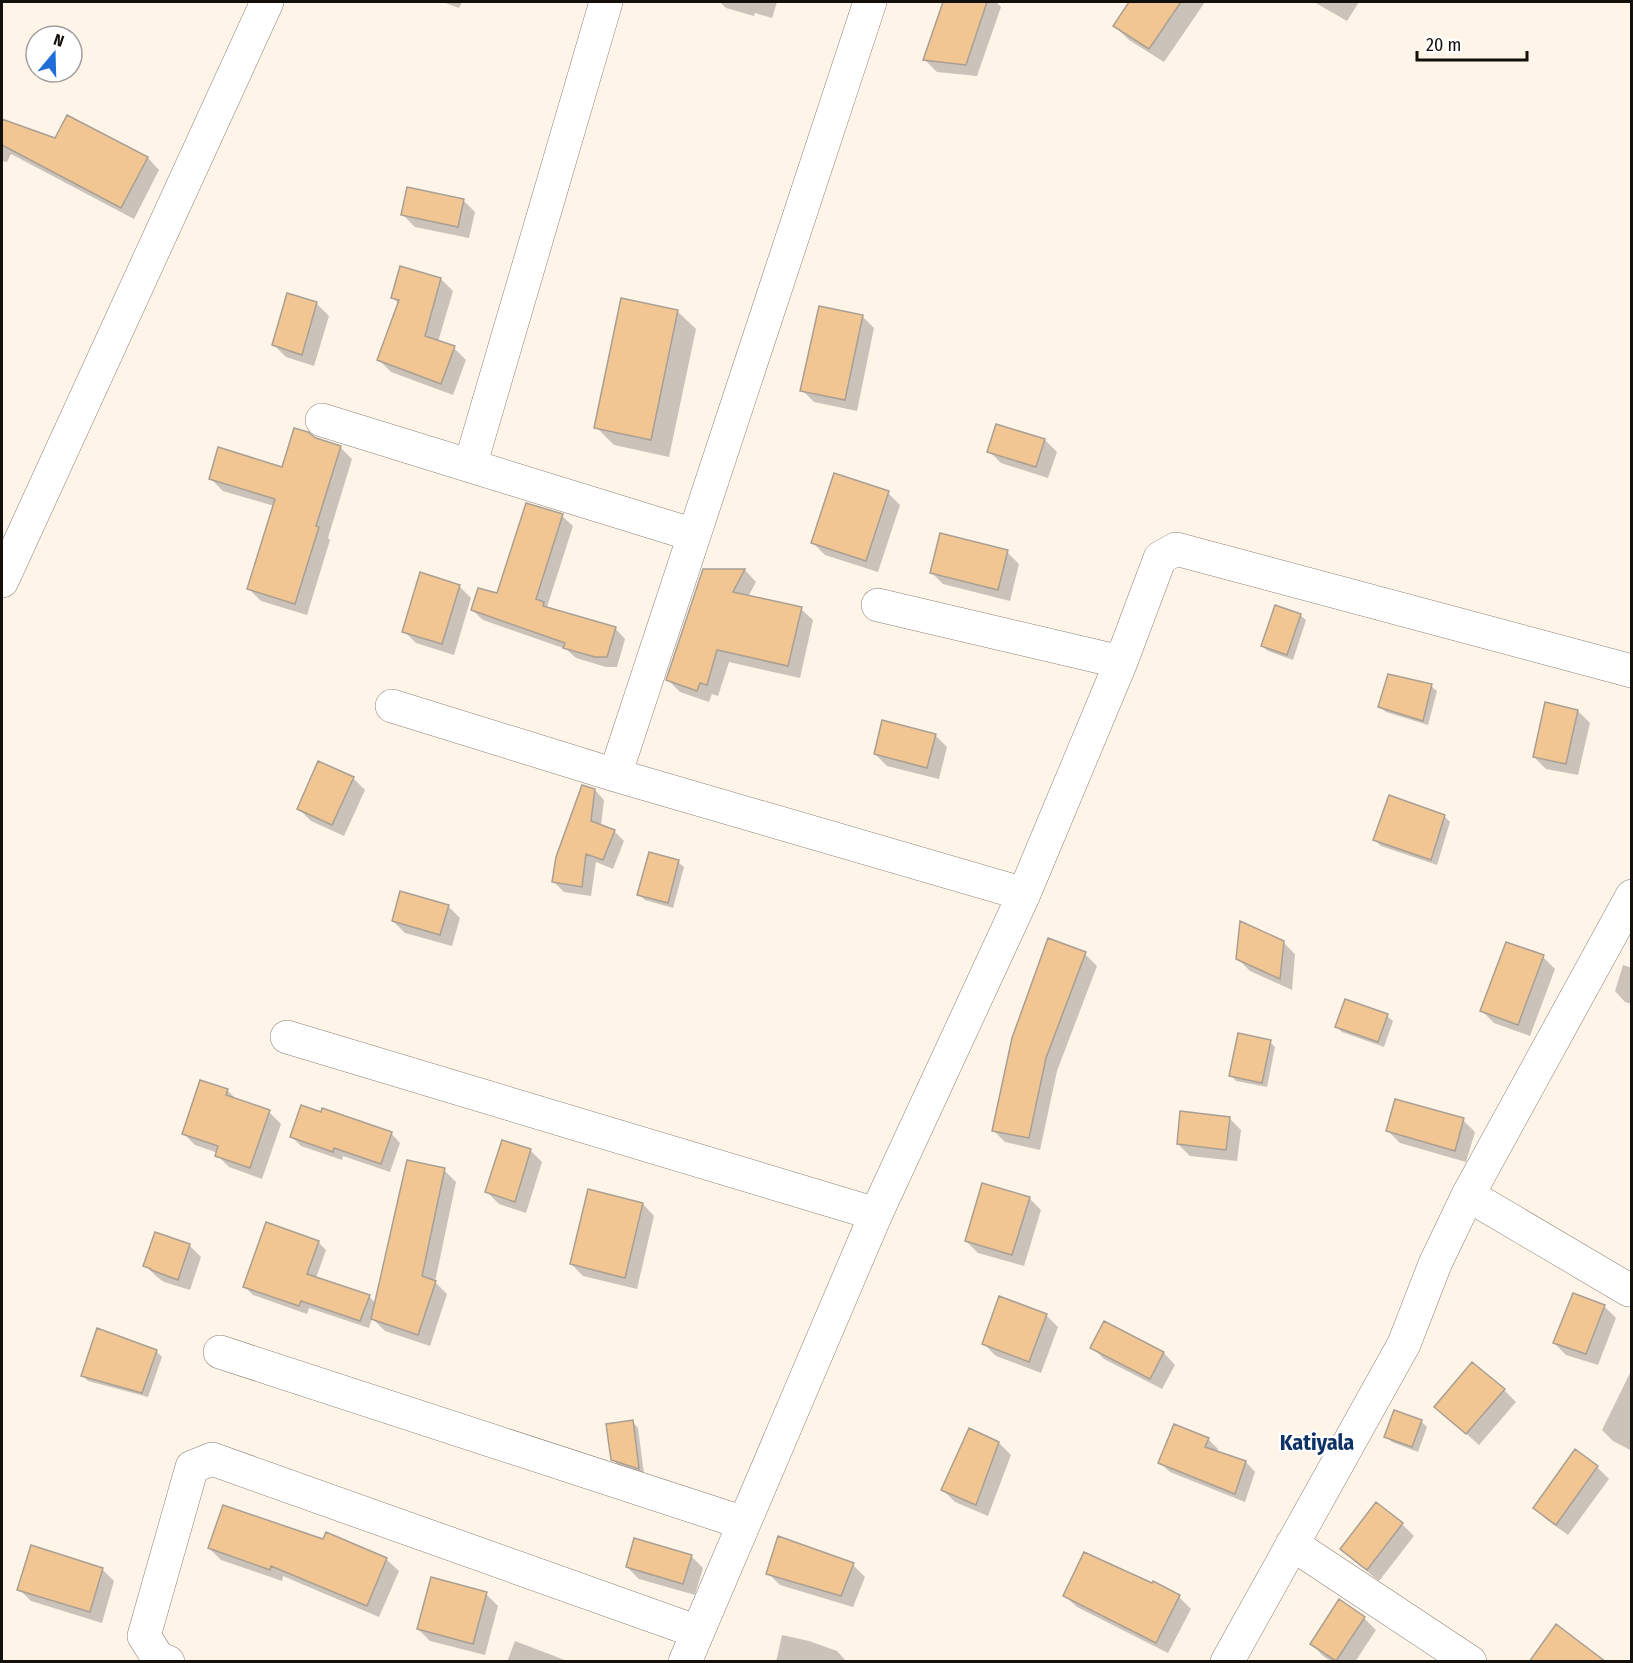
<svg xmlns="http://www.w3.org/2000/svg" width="1633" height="1663" viewBox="0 0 1633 1663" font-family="'Fira Sans Condensed',sans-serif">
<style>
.shadow{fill:#0003}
.building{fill:#f1c692;stroke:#a99f94;stroke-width:1.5}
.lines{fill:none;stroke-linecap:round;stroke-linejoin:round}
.minor-casing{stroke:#8a8176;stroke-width:34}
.minor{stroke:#fff;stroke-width:33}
.labels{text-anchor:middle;stroke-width:4.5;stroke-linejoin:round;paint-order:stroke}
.quarter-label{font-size:22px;font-weight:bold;fill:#0e3266;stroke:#fff}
</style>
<rect width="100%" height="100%" fill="#fef4e8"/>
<!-- shadow -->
<path class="shadow" d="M 443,2 L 462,2 L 459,8 Z
M 720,2 L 777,2 L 772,18 L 755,13 L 754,16 L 726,8 Z
M 945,2 L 996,2 L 1001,7 L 977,76 L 937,72 L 925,60 Z
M 1131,2 L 1205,2 L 1164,62 L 1129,40 L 1115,26 Z
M 1314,2 L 1359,2 L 1347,21 Z
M 68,117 L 148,158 L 159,170 L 134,219 L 11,154 L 7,162 L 2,161 L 2,121 L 56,140 Z
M 463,200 L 475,212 L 469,238 L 415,227 L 403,215 Z
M 441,279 L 453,291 L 438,342 L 454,348 L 466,360 L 453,395 L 391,372 L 379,360 L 399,304 L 393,298 Z
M 288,295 L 317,304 L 329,316 L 314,366 L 286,357 L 274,345 Z
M 677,311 L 696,329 L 669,457 L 614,445 L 596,427 Z
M 862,316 L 874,328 L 857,411 L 814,402 L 802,390 Z
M 997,426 L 1045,440 L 1057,452 L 1048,478 L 1001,463 L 989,451 Z
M 316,439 L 340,447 L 352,459 L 328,538 L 330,540 L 307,615 L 261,601 L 249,589 L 274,506 L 223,491 L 211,479 L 283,468 Z
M 888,493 L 900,505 L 878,572 L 825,555 L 813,543 Z
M 562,516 L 573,526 L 547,607 L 551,610 L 615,628 L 625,639 L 617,667 L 606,667 L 576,658 L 566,649 L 483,620 L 472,610 L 498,595 Z
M 1007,552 L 1019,564 L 1010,601 L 943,584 L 931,572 Z
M 704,570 L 745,570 L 756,582 L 748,597 L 801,609 L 813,620 L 800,678 L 729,662 L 718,696 L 712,694 L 709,702 L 680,692 L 668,680 Z
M 459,586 L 471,598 L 454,655 L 416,643 L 404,631 Z
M 1300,615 L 1306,620 L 1293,660 L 1268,651 L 1262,646 Z
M 1431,686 L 1437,691 L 1428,725 L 1386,712 L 1380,707 Z
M 1578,711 L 1590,723 L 1578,775 L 1546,769 L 1534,757 Z
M 935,735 L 947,747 L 939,779 L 887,766 L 875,754 Z
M 353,778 L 365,790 L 344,836 L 311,821 L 299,809 Z
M 595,790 L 604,800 L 601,826 L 614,831 L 624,841 L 613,869 L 596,862 L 591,896 L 564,892 L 554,882 Z
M 1444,816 L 1450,822 L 1437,865 L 1381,846 L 1375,840 Z
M 678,862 L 684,867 L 673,908 L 645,900 L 639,895 Z
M 448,906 L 460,918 L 452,946 L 405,933 L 393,921 Z
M 1283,942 L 1295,954 L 1292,990 L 1250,971 L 1238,959 Z
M 1085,954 L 1097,966 L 1057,1071 L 1040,1150 L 1005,1142 L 993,1130 Z
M 1543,957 L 1555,969 L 1530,1036 L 1494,1023 L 1482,1011 Z
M 1623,965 L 1632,968 L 1632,1004 L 1625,1002 L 1615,991 Z
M 1387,1016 L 1393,1021 L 1384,1047 L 1342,1032 L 1337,1027 Z
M 1270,1042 L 1275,1047 L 1267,1087 L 1236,1081 L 1231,1075 Z
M 227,1090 L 238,1101 L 269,1112 L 281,1124 L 262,1179 L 229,1167 L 217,1155 L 218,1153 L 195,1145 L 184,1134 Z
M 1229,1118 L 1241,1130 L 1237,1161 L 1190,1156 L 1178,1144 Z
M 1463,1120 L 1475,1132 L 1466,1162 L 1400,1143 L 1388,1131 Z
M 391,1133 L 400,1143 L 390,1172 L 343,1156 L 342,1160 L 301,1146 L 292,1137 Z
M 530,1150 L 542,1162 L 526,1213 L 499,1204 L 487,1192 Z
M 444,1170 L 456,1182 L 435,1282 L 447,1294 L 430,1346 L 385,1331 L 372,1318 L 369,1328 L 309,1308 L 307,1314 L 253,1295 L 245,1287 L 318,1242 L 326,1250 L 316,1278 L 369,1296 L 376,1304 Z
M 1029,1198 L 1041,1210 L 1024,1266 L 978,1253 L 966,1241 Z
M 643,1204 L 654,1216 L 637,1289 L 583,1276 L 571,1264 Z
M 189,1245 L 201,1257 L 190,1290 L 164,1282 L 157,1277 L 145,1265 Z
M 1604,1306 L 1616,1318 L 1598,1365 L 1566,1355 L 1554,1343 Z
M 1046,1315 L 1058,1327 L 1041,1373 L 996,1356 L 984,1344 Z
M 1105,1323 L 1164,1353 L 1175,1365 L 1162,1389 L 1104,1359 L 1092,1347 Z
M 156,1351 L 162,1357 L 148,1397 L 88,1381 L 82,1375 Z
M 1630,1373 L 1632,1374 L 1632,1451 L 1613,1441 L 1602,1430 Z
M 1504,1390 L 1516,1402 L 1479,1445 L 1436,1407 Z
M 1421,1421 L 1427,1427 L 1418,1452 L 1392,1442 L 1386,1436 Z
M 633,1422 L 638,1428 L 644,1474 L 618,1465 L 613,1459 Z
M 1208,1439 L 1218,1449 L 1217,1452 L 1246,1462 L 1255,1472 L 1245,1502 L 1170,1472 L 1160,1463 Z
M 999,1443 L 1011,1455 L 988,1516 L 955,1502 L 943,1490 Z
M 1597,1467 L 1609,1479 L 1568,1535 L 1547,1520 L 1535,1508 Z
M 1377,1505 L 1402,1524 L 1414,1536 L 1379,1581 L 1354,1561 L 1342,1549 Z
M 326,1534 L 387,1560 L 399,1571 L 379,1617 L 283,1576 L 282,1581 L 221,1560 L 209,1548 L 323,1541 Z
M 691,1556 L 703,1568 L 695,1595 L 639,1579 L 627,1567 Z
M 853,1565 L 865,1577 L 853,1607 L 780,1585 L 768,1573 Z
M 102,1569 L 114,1581 L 102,1623 L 31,1601 L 19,1589 Z
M 1153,1583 L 1179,1597 L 1191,1609 L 1168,1653 L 1077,1607 L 1065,1596 L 1152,1585 Z
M 486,1594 L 498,1606 L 485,1655 L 430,1641 L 418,1629 Z
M 1364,1618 L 1376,1630 L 1355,1662 L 1332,1662 L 1323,1656 L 1312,1644 Z
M 782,1635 L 809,1641 L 837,1651 L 847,1662 L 776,1662 Z
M 515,1641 L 570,1662 L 507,1662 Z"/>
<!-- building -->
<path class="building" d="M 943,2 L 987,2 L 966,65 L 923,60 Z
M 1129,2 L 1181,2 L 1149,49 L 1113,26 Z
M 67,115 L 148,157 L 121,208 L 2,145 L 2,119 L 55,138 Z
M 407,187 L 464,199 L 458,227 L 401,215 Z
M 400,266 L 441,278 L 425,336 L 455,346 L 441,384 L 377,360 L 399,300 L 391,298 Z
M 287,293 L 317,302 L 302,355 L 272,345 Z
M 621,298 L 678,310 L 651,440 L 594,428 Z
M 819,306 L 863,315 L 845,400 L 800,391 Z
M 996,424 L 1045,439 L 1036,467 L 987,452 Z
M 294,428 L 308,432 L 316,438 L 341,446 L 316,526 L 319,527 L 295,604 L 247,589 L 275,499 L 209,479 L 218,447 L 282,467 Z
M 834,473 L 889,491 L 866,561 L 811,543 Z
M 526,503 L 563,514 L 536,599 L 544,602 L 543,606 L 616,627 L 607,657 L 595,657 L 563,648 L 565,643 L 471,610 L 478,588 L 497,593 Z
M 940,533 L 1008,550 L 998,590 L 930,573 Z
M 703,569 L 745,569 L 733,592 L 802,607 L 788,666 L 717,650 L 707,685 L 700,683 L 697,691 L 666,680 Z
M 420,572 L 460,585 L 442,644 L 402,632 Z
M 1275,605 L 1301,614 L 1287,655 L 1261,646 Z
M 1388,674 L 1432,684 L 1423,721 L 1378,707 Z
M 1545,702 L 1578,710 L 1566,764 L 1533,757 Z
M 882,720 L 936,734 L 927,768 L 874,754 Z
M 318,761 L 354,777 L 332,825 L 297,809 Z
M 582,785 L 595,789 L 591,821 L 615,830 L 603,860 L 586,854 L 582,887 L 552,882 L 556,857 Z
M 1389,795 L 1445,815 L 1431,860 L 1373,840 Z
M 649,852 L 679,860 L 668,903 L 637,895 Z
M 400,891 L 449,905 L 440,935 L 392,921 Z
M 1240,921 L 1284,941 L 1280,979 L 1236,959 Z
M 1048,938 L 1086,952 L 1046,1058 L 1029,1138 L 992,1131 L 1012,1038 Z
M 1506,942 L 1544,955 L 1518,1025 L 1480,1011 Z
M 1345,999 L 1388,1014 L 1378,1042 L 1335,1027 Z
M 1238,1033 L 1271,1040 L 1262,1083 L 1229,1076 Z
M 200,1080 L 228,1089 L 226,1095 L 270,1110 L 250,1168 L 215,1156 L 218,1146 L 182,1134 Z
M 1395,1099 L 1464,1118 L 1455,1151 L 1386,1131 Z
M 301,1105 L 321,1112 L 322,1108 L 392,1132 L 381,1164 L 334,1148 L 333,1152 L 290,1137 Z
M 1180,1111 L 1230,1117 L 1226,1150 L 1177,1144 Z
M 502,1140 L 531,1149 L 515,1202 L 485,1192 Z
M 407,1160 L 445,1168 L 422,1276 L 436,1281 L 418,1335 L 371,1319 Z
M 982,1183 L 1030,1197 L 1012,1255 L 965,1241 Z
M 588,1189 L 643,1203 L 625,1278 L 570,1264 Z
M 266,1222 L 319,1241 L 307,1274 L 370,1295 L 360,1321 L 301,1301 L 299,1306 L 243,1287 Z
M 155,1232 L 190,1244 L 178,1280 L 151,1270 L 151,1269 L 143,1266 Z
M 1573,1293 L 1605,1305 L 1586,1354 L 1553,1343 Z
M 999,1296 L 1047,1314 L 1029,1362 L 982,1344 Z
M 1104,1321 L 1164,1352 L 1150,1379 L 1090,1348 Z
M 97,1328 L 157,1350 L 142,1393 L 81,1376 Z
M 1472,1362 L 1505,1389 L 1466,1434 L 1434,1407 Z
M 1394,1410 L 1422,1420 L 1412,1447 L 1384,1437 Z
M 633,1420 L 639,1469 L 611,1460 L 606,1424 Z
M 1174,1424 L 1209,1438 L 1205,1447 L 1246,1461 L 1235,1494 L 1158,1463 Z
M 969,1428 L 999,1442 L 976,1505 L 941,1490 Z
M 1575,1449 L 1598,1466 L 1556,1525 L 1533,1508 Z
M 1376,1502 L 1403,1523 L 1367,1570 L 1340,1549 Z
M 223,1505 L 323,1539 L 326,1532 L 387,1558 L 367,1606 L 271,1566 L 270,1570 L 208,1548 Z
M 778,1536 L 854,1563 L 841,1596 L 766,1574 Z
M 634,1538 L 692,1555 L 683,1584 L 626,1567 Z
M 31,1545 L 103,1568 L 90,1612 L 17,1590 Z
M 1084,1552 L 1152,1583 L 1153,1581 L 1180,1595 L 1156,1643 L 1063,1596 Z
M 431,1577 L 487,1592 L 473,1644 L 417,1629 Z
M 1339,1599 L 1365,1617 L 1336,1661 L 1310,1644 Z
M 1556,1624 L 1606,1662 L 1529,1662 Z"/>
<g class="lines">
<defs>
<path id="minor" d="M 322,420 L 694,535
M 470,466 L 606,2
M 2,581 L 267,2
M 878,605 L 1121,662
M 392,706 L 615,775 L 1024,894
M 615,775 L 870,2
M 287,1037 L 876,1214
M 1468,1195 L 1629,1290 L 1632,1289
M 220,1352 L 744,1523
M 1292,1544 L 1470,1662
M 168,1662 L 158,1658 L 144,1636 L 192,1467 L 212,1459 L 698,1632
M 685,1662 L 876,1214 L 1024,894 L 1121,662 L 1160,558 L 1176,549 L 1632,671
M 1227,1662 L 1404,1344 L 1435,1264 L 1468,1195 L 1632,896"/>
</defs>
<!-- minor casing -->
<use href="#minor" class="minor-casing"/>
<!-- minor -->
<use href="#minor" class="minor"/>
</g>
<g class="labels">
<!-- quarter labels -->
<g class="quarter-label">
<text x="1317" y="1450">Katiyala</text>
</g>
</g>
<!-- border -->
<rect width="1633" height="1663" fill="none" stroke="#13100c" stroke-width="6"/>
<!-- north arrow -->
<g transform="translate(54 54) rotate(19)"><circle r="28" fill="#ffffff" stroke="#a19f9e" stroke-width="1.5"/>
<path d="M0-4.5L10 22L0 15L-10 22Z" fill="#206dd8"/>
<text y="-9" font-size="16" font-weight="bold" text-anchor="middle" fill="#13100c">N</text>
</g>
<!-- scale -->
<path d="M1417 51v9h110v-9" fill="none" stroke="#13100c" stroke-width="3"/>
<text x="1426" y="51" font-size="18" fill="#13100c" stroke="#ffffff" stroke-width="4.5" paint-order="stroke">20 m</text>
</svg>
